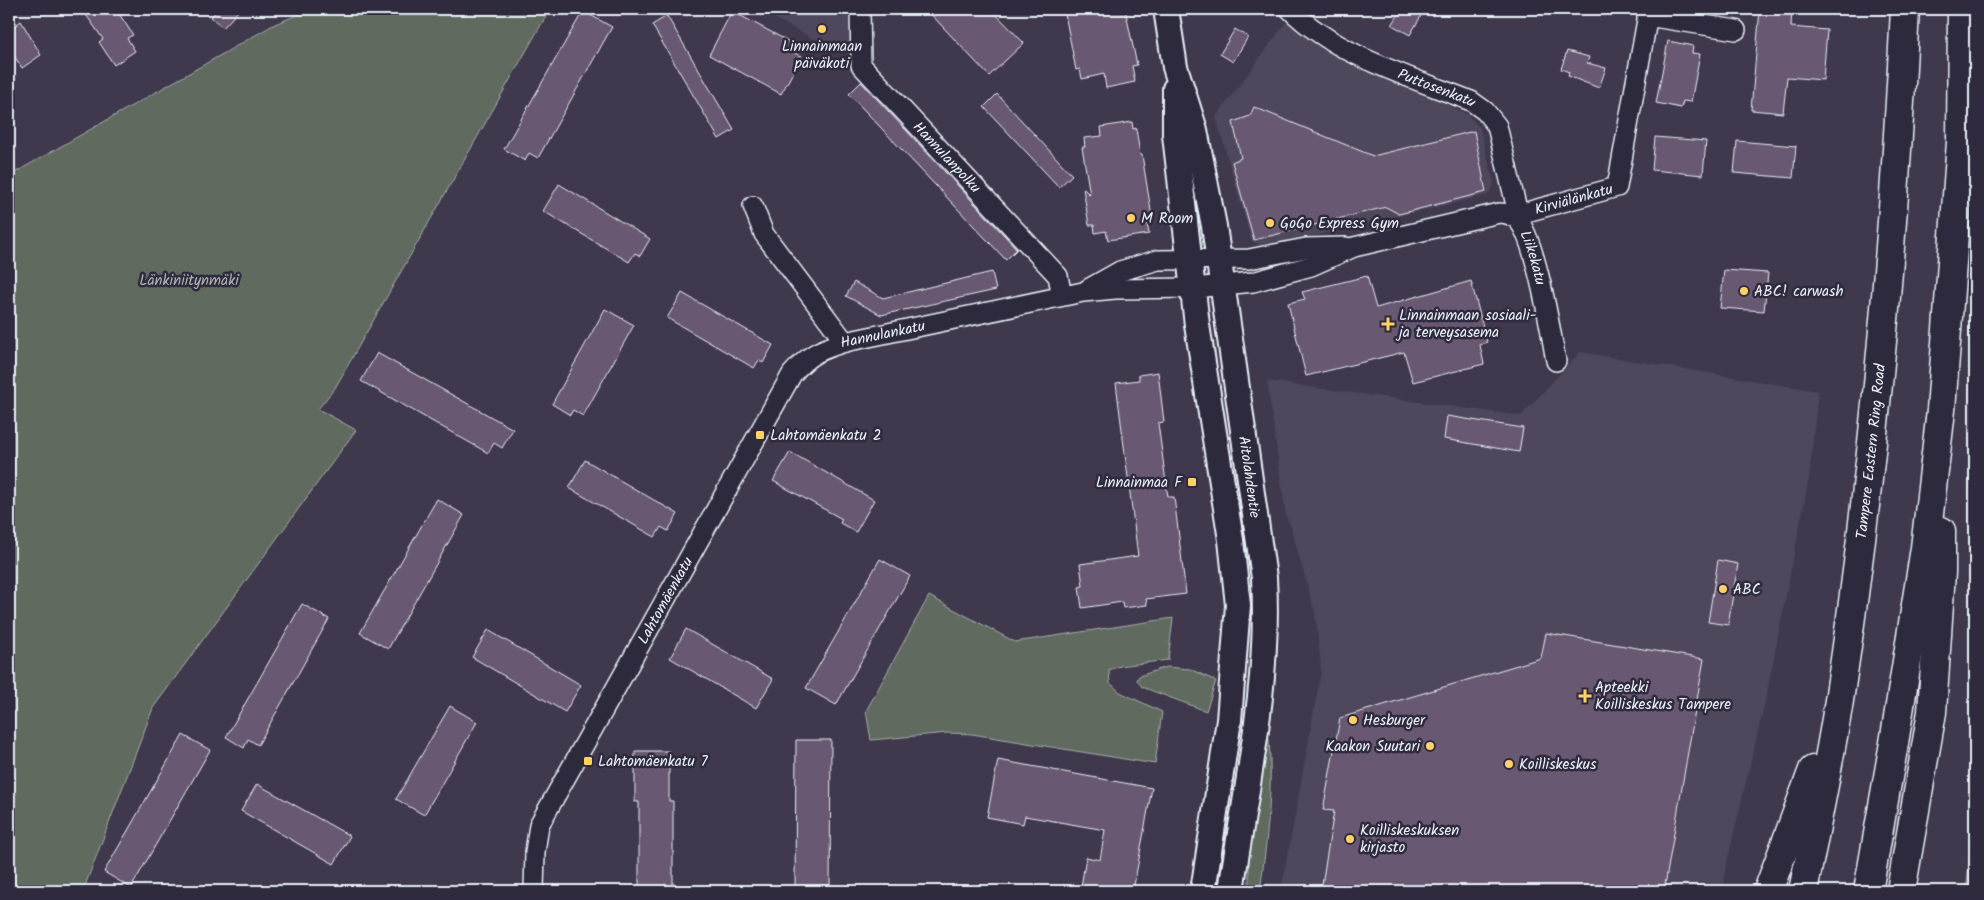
<svg xmlns="http://www.w3.org/2000/svg" width="1984" height="900" viewBox="0 0 1984 900" font-family="Kalam,sans-serif">
<style>
.built{fill:#4f465b}
.green{fill:#616b5f;stroke:#a4aeac}
.building{fill:#695872;stroke:#e8f1f8}
.lines{fill:none;stroke-linecap:round;stroke-linejoin:round}
.minor-casing{stroke:#e8f1f8;stroke-width:22}
.major-casing{stroke:#e8f1f8;stroke-width:28}
.highway-casing{stroke:#e8f1f8;stroke-width:31}
.minor{stroke:#2f2a3d;stroke-width:19}
.major{stroke:#2f2a3d;stroke-width:24}
.highway{stroke:#2f2a3d;stroke-width:28}
.poi-dot{fill:#ffd166;stroke:#2f2a3d;stroke-width:2}
.labels{text-anchor:middle;stroke-width:5;stroke-linejoin:round;paint-order:stroke}
.poi-label{font-size:15px;fill:#e8f1f8;stroke:#2f2a3d;text-anchor:start}
.street-label{font-size:15px;fill:#e8f1f8;stroke:#2f2a3d}
.park-label{font-size:15px;fill:#abb5b3;stroke:#2f2a3d}
</style>
<rect width="100%" height="100%" fill="#40384d"/>
<filter id="ink" filterUnits="userSpaceOnUse"><feTurbulence type="fractalNoise" baseFrequency=".02" numOctaves="2"/><feDisplacementMap in="SourceGraphic" scale="10" xChannelSelector="R" yChannelSelector="G"/><feConvolveMatrix kernelMatrix="1 2 1 2 8 2 1 2 1" color-interpolation-filters="sRGB"/></filter>
<g filter="url(#ink)">
<!-- built -->
<path class="built" d="M 757,9 L 848,9 L 851,50 L 832,49 Z
M 1287,21 L 1309,40 L 1467,114 L 1480,128 L 1494,184 L 1488,195 L 1271,246 L 1259,245 L 1251,240 L 1216,117 Z
M 1580,352 L 1818,391 L 1809,478 L 1766,698 L 1725,871 L 1724,891 L 1281,891 L 1321,672 L 1320,657 L 1315,613 L 1291,527 L 1286,516 L 1267,381 L 1521,416 Z"/>
<!-- green -->
<path class="green" d="M 305,9 L 550,9 L 335,388 L 318,409 L 356,430 L 153,708 L 83,891 L 9,891 L 9,176 L 275,24 L 300,14 Z
M 929,596 L 1015,642 L 1173,618 L 1168,660 L 1120,666 L 1109,670 L 1110,683 L 1120,692 L 1162,712 L 1155,764 L 972,734 L 948,733 L 871,740 L 866,711 Z
M 1167,667 L 1190,669 L 1216,681 L 1206,711 L 1142,687 L 1137,680 L 1139,676 Z
M 1266,737 L 1269,739 C 1273,791 1267,840 1260,891 L 1249,891 L 1249,849 Z
M 1975,815 L 1975,891 L 1966,891 Z"/>
<!-- building -->
<path class="building" d="M 82,9 L 116,9 L 133,35 L 127,38 L 135,51 L 114,65 L 99,42 L 103,39 Z
M 218,9 L 240,9 L 223,28 L 211,17 Z
M 926,9 L 991,9 L 1024,43 L 989,76 Z
M 1067,9 L 1125,9 L 1137,65 L 1132,66 L 1135,82 L 1106,88 L 1104,74 L 1082,79 L 1080,69 L 1076,70 L 1065,14 L 1068,13 Z
M 1402,9 L 1425,9 L 1410,35 L 1392,25 Z
M 1760,9 L 1792,9 L 1791,27 L 1827,30 L 1823,80 L 1787,77 L 1783,113 L 1751,110 Z
M 583,11 L 612,27 L 538,158 L 529,153 L 525,161 L 504,149 Z
M 732,11 L 797,46 L 794,53 L 802,56 L 781,94 L 709,55 Z
M 667,16 L 734,130 L 719,139 L 652,25 Z
M 21,21 L 41,55 L 22,68 L 9,48 L 9,30 Z
M 1235,29 L 1248,37 L 1233,62 L 1220,54 Z
M 1668,41 L 1693,46 L 1692,53 L 1700,54 L 1691,102 L 1683,101 L 1681,108 L 1656,103 Z
M 1567,51 L 1589,57 L 1587,63 L 1606,68 L 1599,88 L 1568,76 L 1569,72 L 1561,69 Z
M 861,82 L 1017,249 L 1006,260 L 849,94 Z
M 997,94 L 1072,175 L 1059,187 L 984,107 Z
M 1254,107 L 1373,156 L 1474,131 L 1486,192 L 1399,214 L 1386,207 L 1254,240 L 1232,162 L 1241,158 L 1233,122 L 1250,116 Z
M 1132,122 L 1133,129 L 1136,128 L 1140,155 L 1142,155 L 1152,217 L 1146,218 L 1149,234 L 1108,240 L 1106,231 L 1095,233 L 1094,225 L 1089,225 L 1083,188 L 1090,195 L 1082,147 L 1085,147 L 1084,138 L 1102,136 L 1101,127 Z
M 1655,137 L 1706,141 L 1703,175 L 1652,170 Z
M 1737,141 L 1796,146 L 1793,178 L 1734,173 Z
M 559,184 L 650,239 L 640,256 L 635,253 L 629,262 L 543,211 Z
M 1724,270 L 1768,273 L 1764,311 L 1720,308 Z
M 992,272 L 996,290 L 881,315 L 846,296 L 854,282 L 883,298 Z
M 1367,276 L 1376,308 L 1471,281 L 1487,342 L 1480,345 L 1484,364 L 1413,382 L 1404,352 L 1306,376 L 1288,303 L 1305,299 L 1302,292 Z
M 682,293 L 773,345 L 763,363 L 759,360 L 754,368 L 667,318 Z
M 605,309 L 634,325 L 583,416 L 573,410 L 570,415 L 552,404 Z
M 377,353 L 513,429 L 502,448 L 494,443 L 488,453 L 361,381 Z
M 1158,372 L 1164,422 L 1158,423 L 1168,497 L 1174,497 L 1186,594 L 1146,599 L 1147,605 L 1123,608 L 1122,602 L 1082,608 L 1079,587 L 1083,586 L 1080,564 L 1138,556 L 1116,383 L 1139,380 L 1139,375 Z
M 1447,416 L 1523,428 L 1519,452 L 1444,439 Z
M 790,452 L 874,500 L 856,532 L 840,523 L 842,519 L 773,481 Z
M 585,460 L 678,514 L 668,531 L 661,527 L 655,537 L 569,488 Z
M 437,499 L 464,515 L 388,649 L 360,633 Z
M 880,559 L 910,576 L 836,705 L 806,688 Z
M 1718,560 L 1738,564 L 1728,625 L 1708,622 Z
M 302,604 L 329,619 L 258,745 L 248,739 L 244,748 L 226,737 Z
M 686,629 L 773,679 L 756,708 L 670,658 Z
M 488,630 L 581,685 L 565,712 L 472,657 Z
M 1546,633 L 1704,659 L 1664,891 L 1321,891 L 1334,811 L 1323,810 L 1340,718 L 1541,658 Z
M 450,706 L 477,722 L 424,815 L 396,799 Z
M 183,735 L 210,750 L 131,888 L 104,872 Z
M 796,740 L 831,740 L 830,889 L 795,888 Z
M 635,751 L 669,751 L 669,801 L 673,801 L 673,891 L 639,891 L 639,802 L 635,802 Z
M 998,760 L 1152,788 L 1133,891 L 1102,891 L 1081,887 L 1086,857 L 1100,860 L 1105,830 L 1025,816 L 1023,824 L 987,817 Z
M 257,784 L 350,836 L 334,864 L 241,811 Z"/>
<g class="lines">
<defs>
<g id="minor">
<path id="s1" d="M 860,9 L 861,65 L 1058,276 L 1062,296"/>
<path id="s2" d="M 1290,9 C 1335,55 1411,77 1471,101 L 1485,111 L 1497,126 L 1516,205 L 1512,216"/>
<path d="M 1647,16 L 1736,30"/>
<path d="M 753,206 L 764,234 L 845,342"/>
<path id="s3" d="M 1512,216 L 1617,187 L 1649,9"/>
<path d="M 1088,289 L 1120,271 L 1158,260 L 1249,259 L 1306,248 L 1346,247"/>
<path id="s4" d="M 534,891 L 535,852 L 539,825 L 792,374 C 810,353 820,350 845,342 L 1083,292 L 1115,289 L 1194,288 L 1253,282 L 1311,266 L 1354,247 L 1499,213 C 1506,213 1512,215 1517,219 C 1535,237 1551,332 1556,361"/>
</g>
<g id="major">
<path id="s5" d="M 1166,9 L 1175,67 L 1195,130 L 1214,226 L 1264,578 C 1270,683 1246,787 1231,891"/>
<path d="M 1175,89 L 1175,135 L 1197,325 L 1231,540 L 1238,605 L 1229,720 L 1203,891"/>
</g>
<g id="highway">
<path d="M 1768,891 L 1813,770"/>
<path id="s6" d="M 1803,891 C 1816,826 1830,760 1840,694 C 1874,467 1894,238 1905,9"/>
<path d="M 1868,891 L 1894,743 L 1925,548 L 1941,410 L 1961,142 L 1962,9"/>
<path d="M 1901,891 L 1932,712 L 1941,572 L 1941,531"/>
</g>
</defs>
<!-- minor casing -->
<use href="#minor" class="minor-casing"/>
<!-- major casing -->
<use href="#major" class="major-casing"/>
<!-- highway casing -->
<use href="#highway" class="highway-casing"/>
<!-- minor -->
<use href="#minor" class="minor"/>
<!-- major -->
<use href="#major" class="major"/>
<!-- highway -->
<use href="#highway" class="highway"/>
</g>
</g>
<!-- markers -->
<g class="poi-dot">
<circle cx="822" cy="29" r="5"/>
<circle cx="1131" cy="218" r="5"/>
<circle cx="1270" cy="223" r="5"/>
<circle cx="1744" cy="291" r="5"/>
<path d="M1385.5 316.5h5v5h5v5h-5v5h-5v-5h-5v-5h5z"/>
<rect x="755" y="430" width="10" height="10" rx="2.5"/>
<rect x="1187" y="477" width="10" height="10" rx="2.5"/>
<circle cx="1723" cy="589" r="5"/>
<path d="M1582.5 688.5h5v5h5v5h-5v5h-5v-5h-5v-5h5z"/>
<circle cx="1353" cy="720" r="5"/>
<circle cx="1430" cy="746" r="5"/>
<rect x="583" y="756" width="10" height="10" rx="2.5"/>
<circle cx="1509" cy="764" r="5"/>
<circle cx="1350" cy="839" r="5"/>
</g>
<g class="labels">
<!-- poi labels -->
<g class="poi-label">
<text x="822" y="51" text-anchor="middle">Linnainmaan<tspan x="822" dy="17">päiväkoti</tspan></text>
<text x="1141" y="223">M Room</text>
<text x="1280" y="228">GoGo Express Gym</text>
<text x="1754" y="296">ABC! carwash</text>
<text x="1399" y="320">Linnainmaan sosiaali-<tspan x="1399" dy="17">ja terveysasema</tspan></text>
<text x="770" y="440">Lahtomäenkatu 2</text>
<text x="1182" y="487" text-anchor="end">Linnainmaa F</text>
<text x="1733" y="594">ABC</text>
<text x="1595" y="692">Apteekki<tspan x="1595" dy="17">Koilliskeskus Tampere</tspan></text>
<text x="1363" y="725">Hesburger</text>
<text x="1420" y="751" text-anchor="end">Kaakon Suutari</text>
<text x="598" y="766">Lahtomäenkatu 7</text>
<text x="1519" y="769">Koilliskeskus</text>
<text x="1360" y="835">Koilliskeskuksen<tspan x="1360" dy="17">kirjasto</tspan></text>
</g>
<!-- street labels -->
<g class="street-label">
<text dy="5" stroke="none"><textPath href="#s2" startOffset="168">Puttosenkatu</textPath></text>
<text dy="5" stroke="none"><textPath href="#s1" startOffset="182">Hannulanpolku</textPath></text>
<text dy="5" stroke="none"><textPath href="#s3" startOffset="64">Kirviälänkatu</textPath></text>
<text dy="5" stroke="none"><textPath href="#s4" startOffset="1378">Liikekatu</textPath></text>
<text dy="5" stroke="none"><textPath href="#s4" startOffset="685">Hannulankatu</textPath></text>
<text dy="5" stroke="none"><textPath href="#s6" startOffset="445">Tampere Eastern Ring Road</textPath></text>
<text dy="5" stroke="none"><textPath href="#s5" startOffset="476">Aitolahdentie</textPath></text>
<text dy="5" stroke="none"><textPath href="#s4" startOffset="324">Lahtomäenkatu</textPath></text>
</g>
<!-- park labels -->
<g class="park-label">
<text x="189" y="285">Länkiniitynmäki</text>
</g>
</g>
<!-- margin -->
<rect width="1984" height="900" fill="none" stroke="#2f2a3d" stroke-width="30"/>
<rect x="15" y="15" width="1954" height="870" fill="none" stroke="#e8f1f8" stroke-width="2" filter="url(#ink)"/>
</svg>
